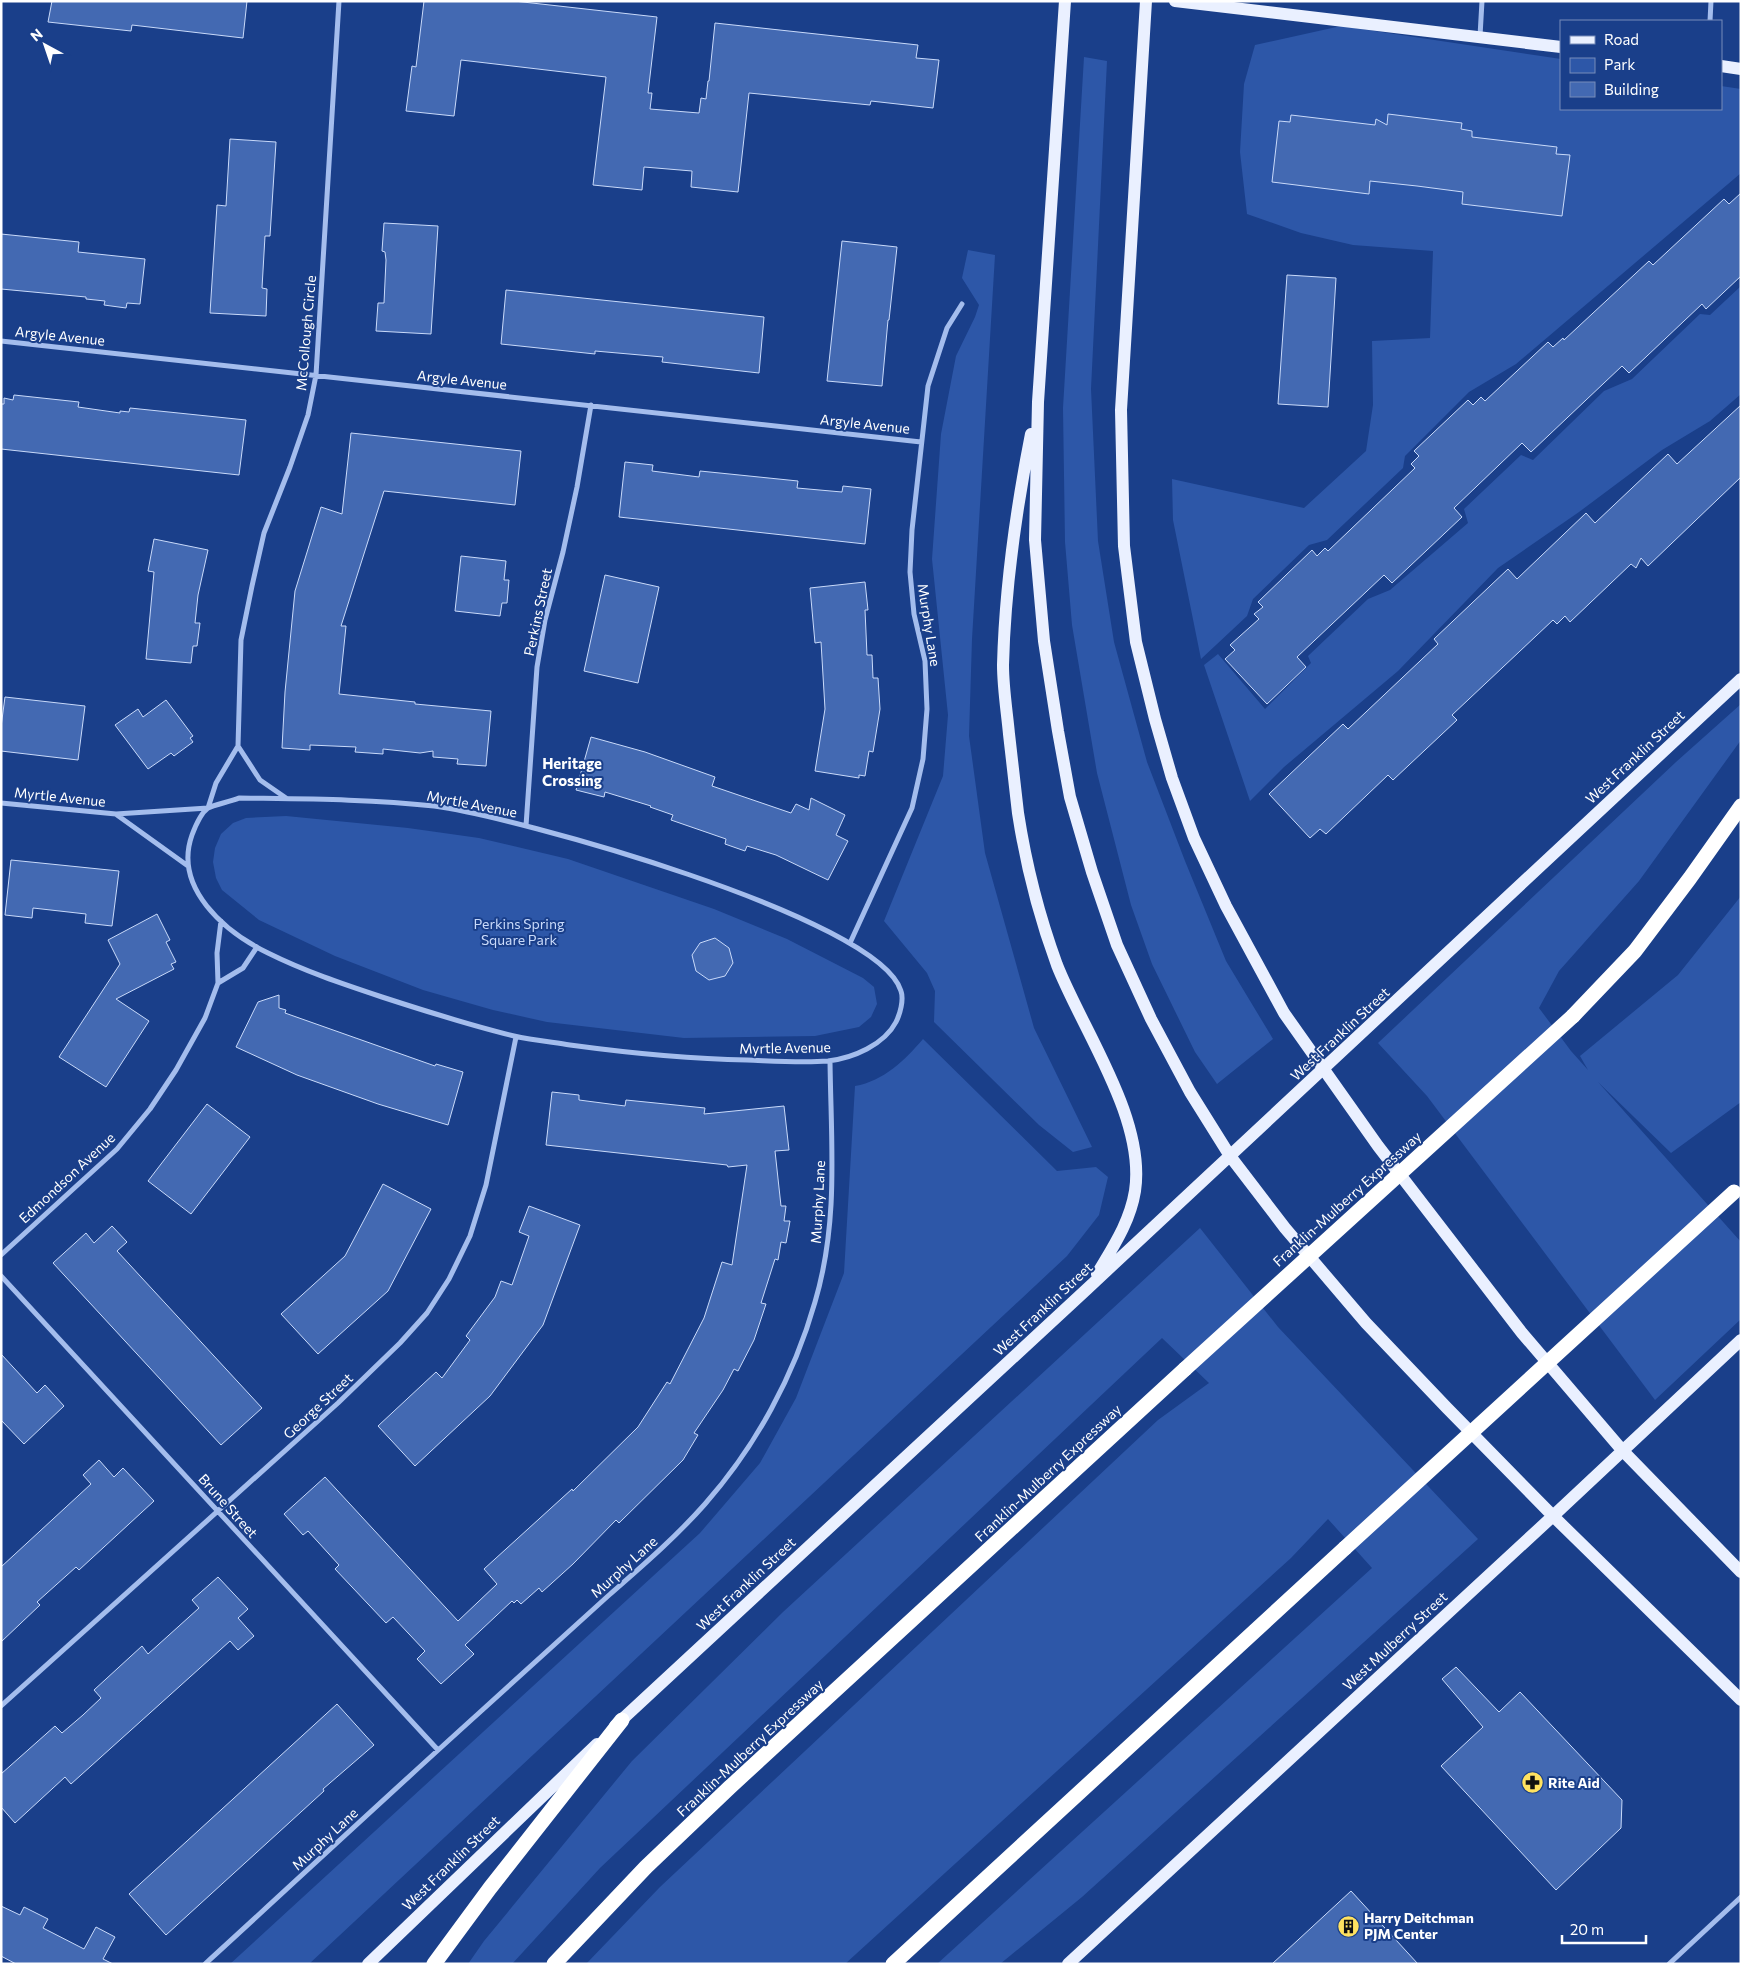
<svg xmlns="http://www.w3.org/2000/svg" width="1742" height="1965" viewBox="0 0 1742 1965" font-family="Commissioner,sans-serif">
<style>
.green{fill:#2d57a8}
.building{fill:#4369b2;stroke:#c9dafa}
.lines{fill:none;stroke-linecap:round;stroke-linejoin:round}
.minor{stroke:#a4bded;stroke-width:5}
.primary{stroke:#eaf0ff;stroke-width:12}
.motorway{stroke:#fff;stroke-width:15}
.motorway-bridge{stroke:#fff;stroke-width:15}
.labels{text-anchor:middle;stroke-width:4;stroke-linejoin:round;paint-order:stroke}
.street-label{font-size:14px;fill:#fff;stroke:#1a3f8a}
.park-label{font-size:14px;fill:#c9dafa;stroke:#1a3f8a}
.poi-label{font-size:14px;font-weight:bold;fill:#fff;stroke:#1a3f8a;text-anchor:start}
.neighbourhood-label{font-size:15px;font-weight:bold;fill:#fff;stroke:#1a3f8a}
</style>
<rect width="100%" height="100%" fill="#1a3f8a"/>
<!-- green -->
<path class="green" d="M 1341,26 L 1561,59 L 1561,109 L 1721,109 L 1721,86 L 1741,89 L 1741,173 L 1516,364 L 1469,392 L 1405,456 L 1403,468 L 1327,540 L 1309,545 L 1253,599 L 1247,616 L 1201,659 L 1173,520 L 1172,479 L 1304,508 L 1366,451 L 1373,405 L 1372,341 L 1430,338 L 1433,251 L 1353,245 L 1301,233 L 1247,214 L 1240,152 L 1244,84 L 1255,45 Z
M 1084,57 L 1107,61 L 1091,389 L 1098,541 L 1114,642 L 1147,762 L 1185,861 L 1226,961 L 1273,1039 L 1217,1084 L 1195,1052 L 1152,964 L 1131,905 L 1097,773 L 1072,625 L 1065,542 L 1063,408 Z
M 968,250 L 995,255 L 972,639 L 969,736 L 985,853 L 1034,1028 L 1092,1147 L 1073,1152 L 1039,1125 L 934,1022 L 935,991 L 927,973 L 884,921 L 943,776 L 948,715 L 932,559 L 941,434 L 956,356 L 975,317 L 979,305 L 962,278 Z
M 1741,286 L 1741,394 L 1710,421 L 1662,450 L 1579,512 L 1498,568 L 1398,671 L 1284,767 L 1250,801 L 1204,665 L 1218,654 L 1265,709 L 1311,663 L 1308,656 L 1368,599 L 1390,590 L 1468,523 L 1464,509 L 1521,455 L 1533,460 L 1604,391 L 1632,379 L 1700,314 L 1710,315 Z
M 1741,704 L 1741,740 L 1639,881 L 1559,971 L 1539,1008 L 1571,1051 L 1588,1070 L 1580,1056 L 1678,975 L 1741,896 L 1741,1102 L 1671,1153 L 1598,1082 L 1741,1242 L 1741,1319 L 1655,1400 L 1427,1096 L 1378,1043 L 1676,762 Z
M 286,816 L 408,828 L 479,838 L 568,859 L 714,909 L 787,939 L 863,978 L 874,987 L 877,1004 L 871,1017 L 859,1027 L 815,1036 L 684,1038 L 547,1022 L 493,1010 L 423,990 L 335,956 L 259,920 L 222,890 L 216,878 L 213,862 L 215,848 L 221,834 L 233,823 L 246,818 Z
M 923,1039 L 1057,1171 L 1096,1167 L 1108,1177 L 1099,1215 L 1067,1256 L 309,1964 L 230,1964 L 700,1533 L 760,1463 L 796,1398 L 844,1273 L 855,1086 C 884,1081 905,1060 923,1039 Z
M 1200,1228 L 1278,1327 L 1478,1539 L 1082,1897 L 1000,1964 L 937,1964 L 1372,1568 L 1328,1519 L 1291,1558 L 845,1964 L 586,1964 L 660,1887 L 1158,1420 L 1209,1383 L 1162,1338 L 600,1868 L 512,1964 L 468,1964 L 484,1941 L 632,1761 L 783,1612 Z"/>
<!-- building -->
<path class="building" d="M 52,1 L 247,1 L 243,38 L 132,25 L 131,31 L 48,22 Z
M 424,1 L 514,1 L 657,17 L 648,93 L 652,93 L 650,109 L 699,113 L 701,98 L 706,99 L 708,81 L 709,81 L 715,23 L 918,45 L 916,58 L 939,60 L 933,108 L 871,101 L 870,105 L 749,93 L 738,192 L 691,187 L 692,171 L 644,167 L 642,190 L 593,185 L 606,77 L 461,60 L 454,116 L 406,111 L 412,66 L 416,67 Z
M 1388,114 L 1462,123 L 1461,129 L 1472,131 L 1472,137 L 1557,147 L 1556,154 L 1570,155 L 1562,216 L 1462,204 L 1463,192 L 1417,186 L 1370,181 L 1369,194 L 1272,182 L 1279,121 L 1290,122 L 1291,115 L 1375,125 L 1376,119 L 1387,125 Z
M 230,139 L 276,142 L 270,236 L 265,236 L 262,288 L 267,289 L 266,316 L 210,313 L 217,205 L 226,206 Z
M 1741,193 L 1741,276 L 1706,309 L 1702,304 L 1629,373 L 1622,366 L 1531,452 L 1522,443 L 1454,508 L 1462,517 L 1392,583 L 1384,575 L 1297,657 L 1306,667 L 1267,704 L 1225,659 L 1235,650 L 1230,645 L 1259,619 L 1254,614 L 1263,607 L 1258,602 L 1312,550 L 1317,556 L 1325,548 L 1328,551 L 1415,468 L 1411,464 L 1419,456 L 1414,451 L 1468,400 L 1473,405 L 1481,397 L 1485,401 L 1548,342 L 1553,347 L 1563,338 L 1564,340 L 1649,261 L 1653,265 L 1724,199 L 1729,204 Z
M 384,223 L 438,226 L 431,334 L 376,331 L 378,303 L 384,303 L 386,260 L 385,252 L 382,251 Z
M 1,234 L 79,242 L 78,252 L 145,259 L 140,304 L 127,303 L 126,308 L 104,305 L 105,301 L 86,299 L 86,297 L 1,289 Z
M 842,241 L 897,247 L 889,320 L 888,320 L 882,386 L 827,381 Z
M 1287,275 L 1336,278 L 1328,407 L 1278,404 Z
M 506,290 L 764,317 L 759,373 L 662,362 L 663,357 L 595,351 L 595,354 L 501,344 Z
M 14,395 L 79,402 L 78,407 L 120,413 L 120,411 L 129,412 L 130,408 L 246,420 L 239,475 L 1,449 L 1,404 L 4,404 L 4,398 L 13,400 Z
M 1741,405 L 1741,477 L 1648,566 L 1641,558 L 1636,568 L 1631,564 L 1570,622 L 1565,616 L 1557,624 L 1553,620 L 1452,715 L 1457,720 L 1393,780 L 1388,775 L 1326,834 L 1320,829 L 1310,838 L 1269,794 L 1343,724 L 1348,729 L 1438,644 L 1434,639 L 1508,569 L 1517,579 L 1586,513 L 1595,523 L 1668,454 L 1677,464 Z
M 351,433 L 521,451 L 515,505 L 384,491 L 341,626 L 346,626 L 339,694 L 415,702 L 415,704 L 491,711 L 486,766 L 457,764 L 458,759 L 433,757 L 433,751 L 420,753 L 383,749 L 383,754 L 355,752 L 356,747 L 310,745 L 310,750 L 282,748 L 285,692 L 295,591 L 321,507 L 342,514 Z
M 625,462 L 653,465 L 652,471 L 699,477 L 700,471 L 798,481 L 797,488 L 842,492 L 843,486 L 871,489 L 865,544 L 619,517 Z
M 154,539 L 208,550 L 198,595 L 195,623 L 200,623 L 197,646 L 193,646 L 191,663 L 146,659 L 154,572 L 148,571 Z
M 461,556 L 506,561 L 504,580 L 509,580 L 507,603 L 502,603 L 500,616 L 455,611 Z
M 605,575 L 659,587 L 638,683 L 584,671 Z
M 865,582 L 868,610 L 865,610 L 867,655 L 872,655 L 873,678 L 878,678 L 880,709 L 873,752 L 869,751 L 865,776 L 859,775 L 859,778 L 815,771 L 825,709 L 821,642 L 815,643 L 810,588 Z
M 5,697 L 85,706 L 78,760 L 1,751 L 1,727 Z
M 166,700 L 193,736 L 190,738 L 193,742 L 174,756 L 171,753 L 148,769 L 115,725 L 138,709 L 143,717 Z
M 591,737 L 645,752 L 715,777 L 712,786 L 791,813 L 796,804 L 809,810 L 811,798 L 845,815 L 836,835 L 848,841 L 828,880 L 776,855 L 747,846 L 745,851 L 725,844 L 726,839 L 671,820 L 673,815 L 650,807 L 651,806 L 605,792 L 604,797 L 576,790 Z
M 11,860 L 119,871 L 112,926 L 85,923 L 86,914 L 33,908 L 32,918 L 5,915 Z
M 157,914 L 170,940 L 166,942 L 176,962 L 171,964 L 174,969 L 116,999 L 149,1021 L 106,1087 L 59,1057 L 120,964 L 108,940 Z
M 715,938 L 729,948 L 733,963 L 725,976 L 709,980 L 696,971 L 692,955 L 700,943 Z
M 279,995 L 279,1008 L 286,1010 L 285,1013 L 435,1066 L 436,1064 L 463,1072 L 448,1125 L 378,1104 L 297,1075 L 236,1047 L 258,1002 Z
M 552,1092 L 579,1095 L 579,1100 L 625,1106 L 626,1100 L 705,1108 L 704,1114 L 784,1106 L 789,1150 L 775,1151 L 781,1206 L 786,1206 L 784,1221 L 790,1221 L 786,1243 L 781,1242 L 778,1260 L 775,1259 L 761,1303 L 766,1304 L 754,1340 L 738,1371 L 734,1369 L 723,1390 L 694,1433 L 698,1435 L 683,1460 L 619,1523 L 616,1520 L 573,1564 L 542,1592 L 539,1588 L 521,1604 L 517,1600 L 514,1603 L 512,1601 L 465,1645 L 474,1654 L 441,1684 L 417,1659 L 425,1651 L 393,1617 L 386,1623 L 335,1569 L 339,1565 L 308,1531 L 303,1535 L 284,1514 L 325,1477 L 458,1621 L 497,1584 L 484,1569 L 572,1489 L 573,1491 L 638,1427 L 667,1382 L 670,1384 L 704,1318 L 722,1262 L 732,1265 L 747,1165 L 728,1167 L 727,1165 L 546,1145 Z
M 207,1104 L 250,1137 L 191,1214 L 148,1181 Z
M 383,1184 L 431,1209 L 388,1291 L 318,1354 L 281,1314 L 345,1256 Z
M 529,1206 L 580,1225 L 543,1325 L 490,1396 L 415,1466 L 378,1426 L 436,1372 L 442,1378 L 470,1340 L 466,1336 L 495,1297 L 501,1281 L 512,1285 L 529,1236 L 519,1232 Z
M 112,1226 L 127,1242 L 117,1251 L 262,1408 L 221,1445 L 53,1263 L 86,1233 L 94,1243 Z
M 1,1354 L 37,1393 L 45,1385 L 64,1406 L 24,1444 L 1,1420 Z
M 99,1460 L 114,1477 L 123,1468 L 154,1501 L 79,1570 L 76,1567 L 37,1602 L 40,1605 L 1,1642 L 1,1567 L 91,1484 L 83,1475 Z
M 218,1577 L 248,1609 L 238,1618 L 254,1636 L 238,1650 L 230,1641 L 71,1784 L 65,1777 L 15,1823 L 1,1807 L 1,1774 L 55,1726 L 62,1733 L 83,1715 L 101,1698 L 94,1690 L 142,1646 L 148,1654 L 199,1608 L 192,1600 Z
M 1456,1667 L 1499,1712 L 1520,1692 L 1622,1800 L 1621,1828 L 1556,1890 L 1441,1766 L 1483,1727 L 1442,1679 Z
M 337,1704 L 374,1745 L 323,1789 L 324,1791 L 166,1935 L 129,1894 Z
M 1351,1891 L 1418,1964 L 1272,1964 Z
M 1,1906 L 20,1915 L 24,1907 L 48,1919 L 43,1928 L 84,1949 L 96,1927 L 115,1937 L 103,1959 L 113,1964 L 16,1964 L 1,1956 Z"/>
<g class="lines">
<!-- minor -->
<path class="minor" d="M 1710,21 L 1711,1
M 1480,36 L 1482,1
M 1,341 L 921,442
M 238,746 L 260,780 L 286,798
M 239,798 C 304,799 369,799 434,806 C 512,816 879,917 901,991 C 904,1000 900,1014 896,1022 C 884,1045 853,1058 828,1061 C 802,1063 774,1061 747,1060 C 688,1059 629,1053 570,1045 C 551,1042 532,1040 514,1036 C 469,1025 425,1011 382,997 C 343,984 304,971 268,953 C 225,932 173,888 192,835 C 195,827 201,813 208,808 C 213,805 233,801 239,798 Z
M 1,803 L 116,814 L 208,808 L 216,783 L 238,746 L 241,640 L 252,586 L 264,533 L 290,467 L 308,415 L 316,375 L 339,1
M 117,815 L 188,866
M 526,826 L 537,667 L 545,620 L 563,552 L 577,487 L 591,405
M 850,943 L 912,808 L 923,759 L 927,709 L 925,661 L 914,614 L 910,572 L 912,530 L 928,386 L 947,328 L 962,304
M 218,983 L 243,968 L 257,947
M 1,1255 L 117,1149 L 150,1109 L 176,1070 L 205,1018 L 218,983 L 217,953 L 221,921
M 1,1276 L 438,1750
M 1,1706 L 338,1403 L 400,1343 L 427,1313 L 449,1279 L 470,1236 L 486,1185 L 516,1037
M 205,1964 C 297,1880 387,1796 479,1713 C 522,1674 565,1635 608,1596 C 641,1567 675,1538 705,1504 C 756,1446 794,1376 815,1302 C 839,1221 831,1144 830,1061
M 1669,1964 L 1741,1897"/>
<!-- primary -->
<path class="primary" d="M 1065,1 L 1038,402 L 1035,540 L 1044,641 L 1058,731 L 1070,797 L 1092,872 L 1117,945 L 1151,1019 L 1190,1092 L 1230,1156 L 1285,1228 L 1366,1323 L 1447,1408 L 1553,1516 L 1741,1700
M 1146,1 L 1121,410 L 1124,546 L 1136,642 L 1155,719 L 1172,778 L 1194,838 L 1226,906 L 1284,1013 L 1378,1146 L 1522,1333 L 1622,1450 L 1741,1572
M 1175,1 L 1561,47
M 1721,66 L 1741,69
M 1031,434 C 1016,510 1005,587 1003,665 C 1003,688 1007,712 1009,734 C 1012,761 1015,787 1018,813 C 1026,865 1039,916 1057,965 C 1083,1031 1146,1119 1135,1191 C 1130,1222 1113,1247 1097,1274
M 615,1726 L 1087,1289 L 1741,679
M 368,1964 L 597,1744
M 1068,1964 L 1553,1516 L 1741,1340"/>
<!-- motorway -->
<path class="motorway" d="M 1573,1016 L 1635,951 L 1690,878 L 1741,806
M 434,1964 L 490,1888 L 622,1720
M 554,1964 L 646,1867 L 730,1787 L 1185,1369
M 893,1964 L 1345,1548"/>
<!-- motorway-bridge -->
<path class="motorway-bridge" d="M 1185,1369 L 1573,1016
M 1345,1548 L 1734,1192"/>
</g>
<!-- icons -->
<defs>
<symbol id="pharmacy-disc" viewBox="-11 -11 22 22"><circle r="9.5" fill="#ffe260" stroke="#1a3f8a"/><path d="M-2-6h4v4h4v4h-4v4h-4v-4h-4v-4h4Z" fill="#111"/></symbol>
<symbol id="building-disc" viewBox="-11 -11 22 22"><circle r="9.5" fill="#ffe260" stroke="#1a3f8a"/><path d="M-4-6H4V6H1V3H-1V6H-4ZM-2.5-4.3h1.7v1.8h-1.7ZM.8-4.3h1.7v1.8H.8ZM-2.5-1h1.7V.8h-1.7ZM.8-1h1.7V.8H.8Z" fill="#111"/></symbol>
</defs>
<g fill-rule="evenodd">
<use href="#pharmacy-disc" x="1520" y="1770" width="25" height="25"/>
<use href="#building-disc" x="1336" y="1914" width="25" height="25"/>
</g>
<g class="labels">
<!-- street labels -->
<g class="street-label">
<text transform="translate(306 333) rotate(-85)" y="5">McCollough Circle</text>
<text transform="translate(60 336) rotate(6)" y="5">Argyle Avenue</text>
<text transform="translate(462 380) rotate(6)" y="5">Argyle Avenue</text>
<text transform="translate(865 424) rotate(6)" y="5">Argyle Avenue</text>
<text transform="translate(538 612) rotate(-78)" y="5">Perkins Street</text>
<text transform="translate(929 625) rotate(81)" y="5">Murphy Lane</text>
<text transform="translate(1635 757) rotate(-43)" y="5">West Franklin Street</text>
<text transform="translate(60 797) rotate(6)" y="5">Myrtle Avenue</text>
<text transform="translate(472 804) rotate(11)" y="5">Myrtle Avenue</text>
<text transform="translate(1340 1034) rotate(-43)" y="5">West Franklin Street</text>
<text transform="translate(785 1048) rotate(-1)" y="5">Myrtle Avenue</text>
<text transform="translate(67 1178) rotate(-43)" y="5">Edmondson Avenue</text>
<text transform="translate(1347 1199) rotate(-42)" y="5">Franklin-Mulberry Expressway</text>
<text transform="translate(818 1202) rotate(-87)" y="5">Murphy Lane</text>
<text transform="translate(1043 1309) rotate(-43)" y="5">West Franklin Street</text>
<text transform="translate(318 1406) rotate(-43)" y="5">George Street</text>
<text transform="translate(1048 1473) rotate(-43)" y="5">Franklin-Mulberry Expressway</text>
<text transform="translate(228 1506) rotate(48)" y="5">Brune Street</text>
<text transform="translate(624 1567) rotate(-42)" y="5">Murphy Lane</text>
<text transform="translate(746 1584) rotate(-43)" y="5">West Franklin Street</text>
<text transform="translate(1395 1641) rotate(-43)" y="5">West Mulberry Street</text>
<text transform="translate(750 1748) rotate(-43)" y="5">Franklin-Mulberry Expressway</text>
<text transform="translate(325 1839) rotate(-43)" y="5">Murphy Lane</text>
<text transform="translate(451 1863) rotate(-44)" y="5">West Franklin Street</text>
</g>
<!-- park labels -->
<g class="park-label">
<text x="519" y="929">Perkins Spring<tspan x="519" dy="16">Square Park</tspan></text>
</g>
<!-- poi labels -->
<g class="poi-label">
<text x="1548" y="1788">Rite Aid</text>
<text x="1364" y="1923">Harry Deitchman<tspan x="1364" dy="16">PJM Center</tspan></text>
</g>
<!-- neighbourhood labels -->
<g class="neighbourhood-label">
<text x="572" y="769">Heritage<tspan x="572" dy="17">Crossing</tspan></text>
</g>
</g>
<!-- border -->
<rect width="1742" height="1965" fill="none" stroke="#ffffff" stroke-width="5"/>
<!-- legend -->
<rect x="1560" y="20" width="162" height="90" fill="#1a3f8a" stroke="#768cb9"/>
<rect x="1570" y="36" width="25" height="8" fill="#eaf0ff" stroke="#768cb9"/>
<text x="1604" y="45" font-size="15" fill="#ffffff">Road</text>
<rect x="1570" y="58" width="25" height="15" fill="#2d57a8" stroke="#768cb9"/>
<text x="1604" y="70" font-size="15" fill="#ffffff">Park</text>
<rect x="1570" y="82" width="25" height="15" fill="#4369b2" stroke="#768cb9"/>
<text x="1604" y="95" font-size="15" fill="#ffffff">Building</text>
<!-- north arrow -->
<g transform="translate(45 45) rotate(320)" stroke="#1a3f8a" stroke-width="4" paint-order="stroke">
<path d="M0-4L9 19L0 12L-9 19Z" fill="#ffffff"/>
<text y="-8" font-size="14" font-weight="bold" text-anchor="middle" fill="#ffffff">N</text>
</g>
<!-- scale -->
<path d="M1562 1935v8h84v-8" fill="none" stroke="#ffffff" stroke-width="2.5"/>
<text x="1570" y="1935" font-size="15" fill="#ffffff" stroke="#1a3f8a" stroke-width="4" paint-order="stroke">20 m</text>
</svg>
